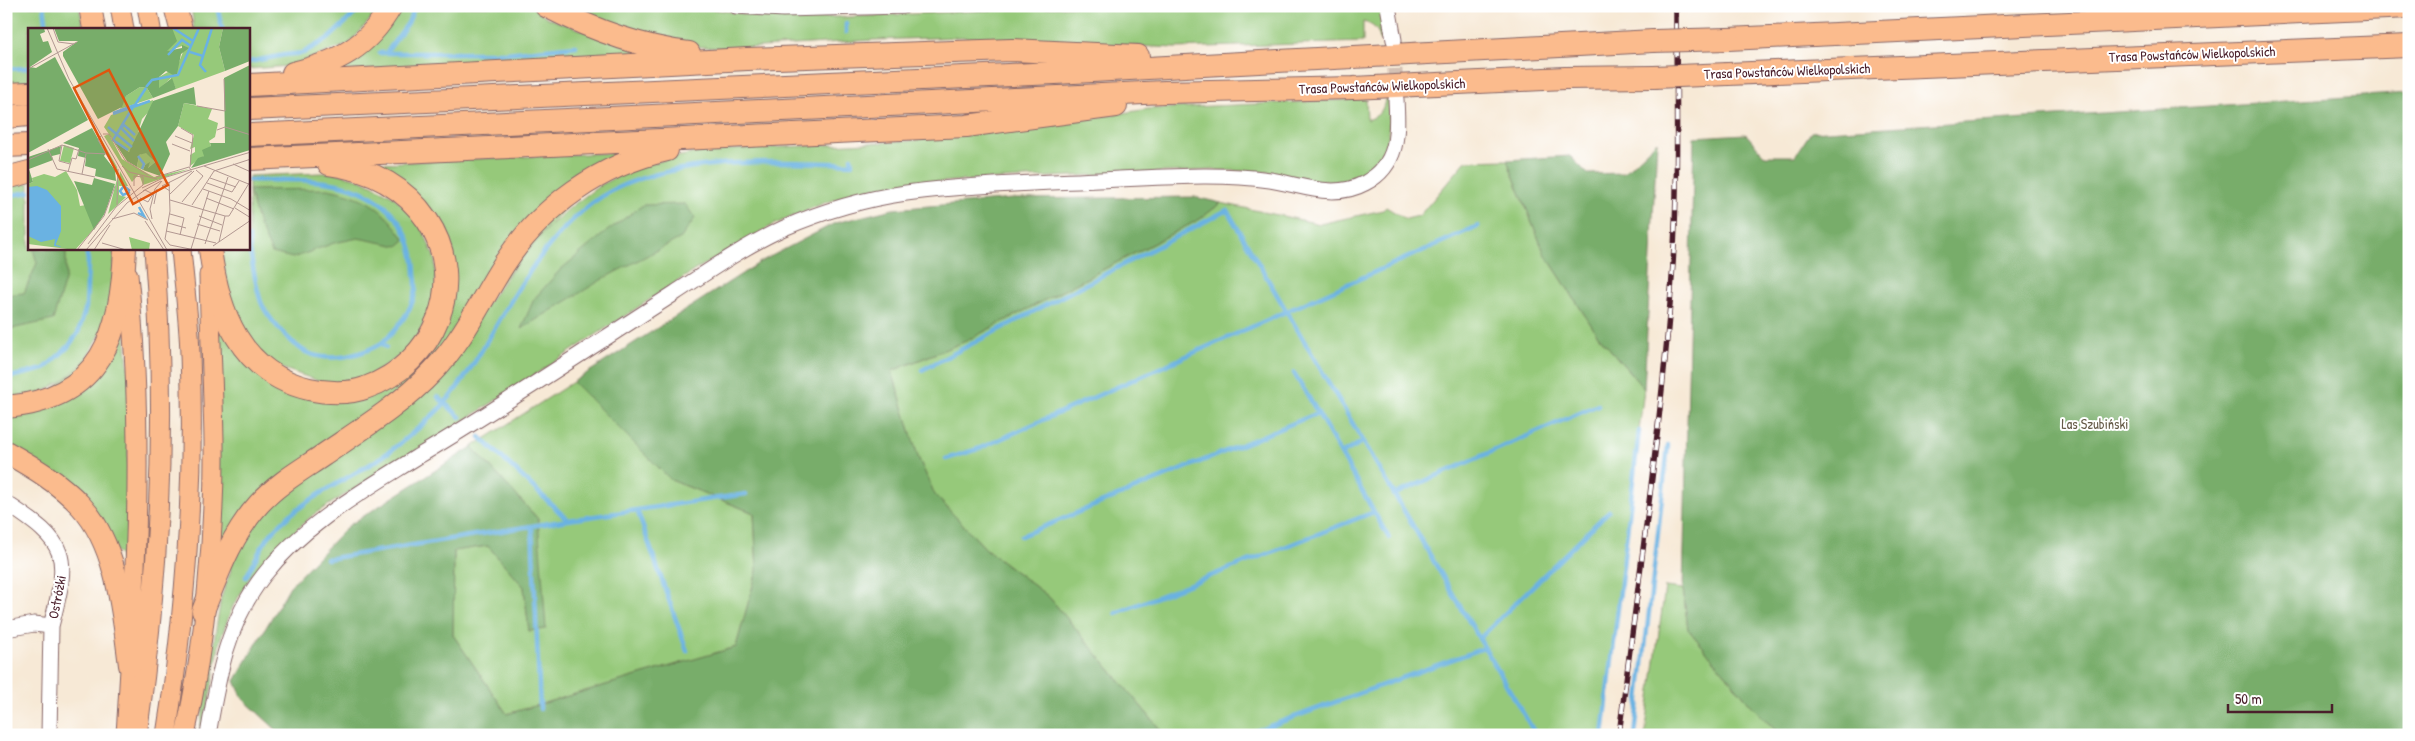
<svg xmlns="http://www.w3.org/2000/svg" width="2415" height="741" viewBox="0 0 2415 741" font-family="'Patrick Hand',sans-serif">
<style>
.green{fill:#96c97a;stroke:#707452}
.forest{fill:#78ad6a;stroke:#61664a}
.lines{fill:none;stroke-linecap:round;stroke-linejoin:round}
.stream{stroke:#6ab2e2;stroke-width:4.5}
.minor-tunnel{stroke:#d4c1b4;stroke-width:15;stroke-dasharray:15 8;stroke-linecap:butt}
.minor-casing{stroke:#876667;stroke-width:17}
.major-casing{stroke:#876667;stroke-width:21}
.highway-casing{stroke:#876667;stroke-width:24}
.minor{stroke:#fff;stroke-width:15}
.major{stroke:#fbbb8d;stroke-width:19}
.highway{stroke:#fbbb8d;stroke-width:22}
.rail-casing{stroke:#4a1f2b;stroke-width:5.5}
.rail{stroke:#fff;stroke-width:4;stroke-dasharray:11;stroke-linecap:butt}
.highway-bridge-casing{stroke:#876667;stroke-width:24;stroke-linecap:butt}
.highway-bridge{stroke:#fbbb8d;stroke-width:22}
.labels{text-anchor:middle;stroke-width:4;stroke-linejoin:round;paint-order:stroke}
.street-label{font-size:14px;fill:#4a1f2b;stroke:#fff}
.park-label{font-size:14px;fill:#655a47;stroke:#fff}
.inset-river{fill:none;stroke:#6ab2e2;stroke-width:2.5}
.inset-road{fill:none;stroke:#b29892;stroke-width:1}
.view{fill:#e0560e;fill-opacity:0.15;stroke:#e0560e;stroke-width:2.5}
.inset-edge{fill:none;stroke:#4a1f2b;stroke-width:2.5}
</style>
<rect width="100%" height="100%" fill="#fff"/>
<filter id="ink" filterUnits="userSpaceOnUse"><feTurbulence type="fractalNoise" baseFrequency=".02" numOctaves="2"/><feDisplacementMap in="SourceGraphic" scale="10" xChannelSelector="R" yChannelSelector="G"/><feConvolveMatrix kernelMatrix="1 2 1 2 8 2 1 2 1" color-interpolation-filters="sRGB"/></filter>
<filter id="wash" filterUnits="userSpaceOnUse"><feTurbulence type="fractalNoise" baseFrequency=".0096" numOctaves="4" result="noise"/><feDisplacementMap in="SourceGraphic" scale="20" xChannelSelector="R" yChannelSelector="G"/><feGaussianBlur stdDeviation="1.12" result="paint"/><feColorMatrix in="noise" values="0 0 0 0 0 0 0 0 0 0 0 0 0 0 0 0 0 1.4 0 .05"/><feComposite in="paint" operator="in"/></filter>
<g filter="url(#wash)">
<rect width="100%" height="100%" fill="#f7e9d6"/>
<!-- green -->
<path class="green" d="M 6,6 L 79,6 L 84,29 L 29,29 L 29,82 L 6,83 Z
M 191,6 L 382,6 L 349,44 L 290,66 L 249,69 L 249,29 L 194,29 Z
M 399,6 L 531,6 L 548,18 L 655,56 L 328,72 Z
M 561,6 L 694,6 L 762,17 L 848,17 L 1082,6 L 1379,6 L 1383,11 L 1384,41 L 1380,40 C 1379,30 1373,24 1363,22 L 1363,42 L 1175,48 L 961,37 L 873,40 L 730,49 L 678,45 Z
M 1366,99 L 1367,120 C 1378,117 1384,110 1385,99 L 1389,99 L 1389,133 L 1386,147 L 1375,165 L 1363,176 L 1348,181 L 1321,181 L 1267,172 L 1214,170 L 955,181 L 879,187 L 824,203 L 773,225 L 695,270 L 478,412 L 314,514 L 285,540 L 253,573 L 233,606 L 220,640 L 203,735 L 199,735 L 221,598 L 231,570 L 229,567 L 266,508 L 412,401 L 514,268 L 546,229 L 572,206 L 599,186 L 627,171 L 667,159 L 704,151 L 909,141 L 1054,124 L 1148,109 Z
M 632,152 L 598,169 L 432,362 L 213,558 L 219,318 L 314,397 L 429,355 L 450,244 L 361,164 Z
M 1507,160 L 1544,252 L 1597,334 L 1644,389 L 1603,735 L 1165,735 L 1049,597 L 986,549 L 935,495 L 918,457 L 892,371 L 966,341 L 1200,219 L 1221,203 L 1320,224 L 1383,210 L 1386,207 L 1406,219 L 1419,216 L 1466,161 Z
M 321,173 L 336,173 L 362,180 L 393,196 L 420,223 L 435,259 L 436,297 L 412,348 L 365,379 L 327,384 L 273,365 L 247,337 L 231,303 L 220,249 L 249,249 L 249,176 Z
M 29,183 L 29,249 L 115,249 L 112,312 L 80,371 L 41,393 L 6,398 L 6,187 Z
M 124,326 L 129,374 L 127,573 L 120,555 L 6,443 L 6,415 L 26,414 Z
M 573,382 L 671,480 L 754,513 L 757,571 L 736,647 L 507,714 L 453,635 L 454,550 L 488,546 L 524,587 L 529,631 L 538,519 L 472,447 Z
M 1665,587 L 1683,589 L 1688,629 L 1752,706 L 1780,735 L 1645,735 Z"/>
<!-- forest -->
<path class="forest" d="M 2409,93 L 2409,735 L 1780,735 L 1752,706 L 1688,629 L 1683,589 L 1694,137 L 1746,134 L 1765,156 L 1795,156 L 1811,132 Z
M 1657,141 L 1644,389 L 1597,334 L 1544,252 L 1507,160 L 1570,156 L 1588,174 L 1624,173 Z
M 328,189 C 367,197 382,207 405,240 L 398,246 L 358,238 L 334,243 L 293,258 L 272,253 L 259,225 L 249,190 Z
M 1195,197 L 1221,203 L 1200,219 L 966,341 L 892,371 L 918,457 L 935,495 L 986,549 L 1049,597 L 1165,735 L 282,735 L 243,699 L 235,681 L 290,586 L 348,526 L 472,447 L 538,519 L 546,629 L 529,631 L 524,587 L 488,546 L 454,551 L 453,635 L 507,714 L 736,647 L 757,571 L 754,513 L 671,480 L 573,382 L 762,261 L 835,223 L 893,209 L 1013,199 Z
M 685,204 L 695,218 L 681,238 L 606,277 L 521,329 L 534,299 L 560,270 L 607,231 L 643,205 Z
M 33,249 L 66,249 L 66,277 L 53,320 L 6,330 L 6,295 L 24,293 L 37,263 Z"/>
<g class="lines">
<!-- stream -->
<path class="stream" d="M 44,6 L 47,29
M 217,6 L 222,29
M 846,24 L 846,32
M 379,53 L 506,53 L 576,46
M 386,53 L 408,23 L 415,6
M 249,62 L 284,55 L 303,53 L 329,38 L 363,6
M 6,69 L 29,68
M 249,180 C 282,181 320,177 352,188 C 391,201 414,232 415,274 C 416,280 417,287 415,293 C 411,312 396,330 382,343
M 6,196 L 29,192
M 249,237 C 249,251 257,290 261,302 C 265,313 274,323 281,331 C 288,338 298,349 308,353 C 332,363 361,355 382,343 L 386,347
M 922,370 L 1227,210 L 1536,735
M 1294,373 L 1318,413
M 6,378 L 44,369 L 68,347 L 78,333 L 86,307 L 88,261 L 86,249
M 438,397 L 460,417
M 480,437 L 568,520 L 746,494
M 946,459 L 978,449 L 1478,226
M 1393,495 L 1598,405
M 637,510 L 687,651
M 1374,512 L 1389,538
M 532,526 L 540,709
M 1021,536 L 1318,413 L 1341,454
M 327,559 L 568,520
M 246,577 C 253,564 259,551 267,539 C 291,505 344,481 379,459 C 398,446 417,430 434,414 C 470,381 497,319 526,277 C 544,250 565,224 591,204 C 653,155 776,161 852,164 L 851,158
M 1116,613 L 1374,512 L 1341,454 L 1362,442
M 1479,639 L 1609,511
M 1245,735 L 1484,648
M 1603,735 L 1639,431
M 1635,735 L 1668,445"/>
</g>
</g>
<g filter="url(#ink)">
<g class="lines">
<!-- minor-tunnel -->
<path class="minor-tunnel" d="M 1394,46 L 1396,96"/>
<defs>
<path id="minor" d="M 736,6 L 783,9 L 903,6
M 1388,6 L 1394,40
M 6,503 C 69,544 70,554 51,626
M 6,629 L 34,624 L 51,626 L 49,735
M 208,735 C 218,677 227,622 264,575 C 304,524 363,491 417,457 C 456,434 493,410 531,386 C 579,355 627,324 675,293 C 710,270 746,245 784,228 C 823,211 864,199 906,193 C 968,185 1035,183 1099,180 C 1155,178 1215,172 1270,180 C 1302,185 1334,200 1365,183 C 1399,165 1398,133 1396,99"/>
<path id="major" d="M 120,6 L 124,29
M 147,6 L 151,29
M 126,734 C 136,582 144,427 128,275
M 137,735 C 160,575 167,410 154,249
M 166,735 C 186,610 195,481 190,354 C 189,319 184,284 181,249
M 185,735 C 205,645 215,534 214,441 C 213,386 210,330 209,275"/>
<path id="highway" d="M 90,6 L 94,29
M 175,6 L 181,29
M 546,6 C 591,29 639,47 689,53
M 1728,39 L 2409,7
M 293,73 C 337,63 368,47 391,6
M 1728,74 L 2409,46
M 249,85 L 747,59 L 1012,50 L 1138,56
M 6,94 L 29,93
M 249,109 L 1055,73 L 1653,41
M 6,117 L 29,115
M 249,135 L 1165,92 L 1353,88 L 1565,78 L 1654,77
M 6,146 L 29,145
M 249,159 L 966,126 L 1116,106
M 6,178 L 29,172
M 210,249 C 218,312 240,373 309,389 C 326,393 349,394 365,388 C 435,364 469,283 427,220 C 404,186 369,169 329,164
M 6,407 C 103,399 121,333 125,249
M 6,452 C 33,467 60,483 81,506 C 118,546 123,614 130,665
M 203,611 C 218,573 231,535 259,504 C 277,484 300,471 322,456 C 360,430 401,405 433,371 C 463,340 481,300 504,264 C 542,206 600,165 667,150"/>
</defs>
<!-- minor casing -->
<use href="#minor" class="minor-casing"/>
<!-- major casing -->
<use href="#major" class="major-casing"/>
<!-- highway casing -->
<use href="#highway" class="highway-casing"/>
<!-- minor -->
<use href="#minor" class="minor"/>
<!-- major -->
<use href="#major" class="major"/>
<!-- highway -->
<use href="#highway" class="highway"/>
<defs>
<path id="rail" d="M 1619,735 C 1638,583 1661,430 1672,278 C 1679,188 1676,97 1676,6"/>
</defs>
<!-- rail casing -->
<use href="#rail" class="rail-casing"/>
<!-- rail -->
<use href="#rail" class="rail"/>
<defs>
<path id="highway-bridge" d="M 1653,41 L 1728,39
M 1654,77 L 1728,74"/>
</defs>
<!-- highway-bridge casing -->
<use href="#highway-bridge" class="highway-bridge-casing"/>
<!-- highway-bridge -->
<use href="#highway-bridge" class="highway-bridge"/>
</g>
</g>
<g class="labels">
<!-- street labels -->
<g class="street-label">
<text transform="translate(2192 54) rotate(-2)" y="5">Trasa Powstańców Wielkopolskich</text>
<text transform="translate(1787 71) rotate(-2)" y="5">Trasa Powstańców Wielkopolskich</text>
<text transform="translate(1382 86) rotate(-2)" y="5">Trasa Powstańców Wielkopolskich</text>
<text transform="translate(57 597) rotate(-79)" y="5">Ostróżki</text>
</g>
<!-- park labels -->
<g class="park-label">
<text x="2095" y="429">Las Szubiński</text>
</g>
</g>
<!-- overview -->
<g transform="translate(28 28)">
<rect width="222" height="222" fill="#f7e9d6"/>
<path d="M 140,0 L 195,0 L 191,19 L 197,43 L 148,61 L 143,50 L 131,61 L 131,49 L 149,39 L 155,24 L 154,18 L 138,24 ZM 112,59 L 119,60 L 125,70 L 92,81 L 98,68 ZM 125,72 L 124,80 L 114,91 L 106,119 L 101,124 L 85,112 L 76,99 L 83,87 ZM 156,75 L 184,81 L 180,91 L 190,95 L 187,109 L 181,113 L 183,118 L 176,128 L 162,138 L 162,127 L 167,124 L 167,119 L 162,121 L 166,107 L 150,98 ZM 81,106 L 94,131 L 126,149 L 161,141 L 115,157 L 111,146 L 104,154 L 76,108 ZM 72,109 L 89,139 L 91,153 L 92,143 L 100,158 L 91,158 L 91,167 L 98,169 L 80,186 L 90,147 ZM 36,117 L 46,120 L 42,135 L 32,133 ZM 118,124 L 127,134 L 120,140 L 120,136 L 117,137 L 115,142 L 109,139 L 111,127 ZM 38,143 L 49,162 L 52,178 L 58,177 L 67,200 L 47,222 L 0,216 L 7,159 L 0,159 L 0,156 L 5,154 L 4,150 L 16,146 L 27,149 ZM 101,209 L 122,215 L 121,222 L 104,222 Z" fill="#96c97a"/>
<path d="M 0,0 L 16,0 L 17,4 L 12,6 L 15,14 L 20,13 L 24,24 L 2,39 L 8,40 L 27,29 L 60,92 L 0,125 ZM 26,0 L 144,0 L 149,13 L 139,23 L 154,20 L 154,17 L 161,20 L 153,26 L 149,46 L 145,47 L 138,43 L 131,49 L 131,60 L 144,50 L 148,61 L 125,70 L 119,60 L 112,59 L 98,68 L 94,79 L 70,91 L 35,28 L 35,24 L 50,13 L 31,13 ZM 195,0 L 222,0 L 222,33 L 197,43 L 191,19 ZM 222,37 L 222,122 L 163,140 L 170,130 L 176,128 L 174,122 L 183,118 L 182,115 L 197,115 L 196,50 ZM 166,59 L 168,77 L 156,75 L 150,98 L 138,114 L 142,126 L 132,148 L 115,142 L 117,137 L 122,134 L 120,140 L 127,134 L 118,125 L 111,127 L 109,139 L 99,133 L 85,112 L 101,124 L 125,73 ZM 64,100 L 78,125 L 76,128 L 87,142 L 88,153 L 67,148 L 68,141 L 57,138 L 58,130 L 50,128 L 51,120 L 35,115 ZM 33,118 L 32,126 L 24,128 L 25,132 L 1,141 L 5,154 L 0,156 L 0,129 ZM 66,150 L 87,156 L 77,185 L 66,202 L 46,153 L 64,157 Z" fill="#78ad6a"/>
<path d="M 9,158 L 19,162 L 33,178 L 33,203 L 28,216 L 28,217 L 32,218 L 33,219 L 26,218 L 27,211 L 13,214 L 0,208 L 0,159 Z" fill="#6ab2e2"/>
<path class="inset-river" d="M 145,0 L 165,13M 162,24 L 175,28 L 172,37 L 178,44M 140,27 L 154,12 L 163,18M 175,28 L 184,0M 118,59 L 124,52 L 150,47 L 171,0M 85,85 L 107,77 L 118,60M 85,86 L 122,73M 80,99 L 104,119M 93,100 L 96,97 L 107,107M 94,101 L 106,113M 100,122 L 85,112 L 105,79M 110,128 L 116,136 L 114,141M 102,164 L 95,167 L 92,163 L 96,158 L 102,163M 110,185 L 116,188 L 111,179"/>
<path class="inset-road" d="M 19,0 L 41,51 L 139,222M 25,0 L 30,14 L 46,16M 0,41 L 49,14M 169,78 L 197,83 L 196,51M 153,100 L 165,107 L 162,139M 189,102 L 197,99 L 223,107M 75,106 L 81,106 L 97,132 L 120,147M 73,108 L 70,112 L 88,143M 147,108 L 164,115M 144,116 L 162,123M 34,117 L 31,133 L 42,136M 20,121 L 29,141 L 67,149M 0,132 L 34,117 L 58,125 L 80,126M 205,136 L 223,144M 94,138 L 101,144 L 129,151M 176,138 L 223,157M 186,143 L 223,131M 40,144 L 44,130 L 48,131 L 51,121M 54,146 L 58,126M 128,149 L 161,139 L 163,142M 182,150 L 208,159M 141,154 L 142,183 L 137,211 L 142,217 L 167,222M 179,155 L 204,164 L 211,153M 114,160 L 135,150 L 223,124M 175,161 L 203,171 L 223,183M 115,163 L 133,153M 142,163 L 134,158 L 164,143M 142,166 L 166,143M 178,170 L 206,181M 142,172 L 197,188M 154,174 L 175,148 L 168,142M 126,176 L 129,161M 89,177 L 90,141M 164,177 L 186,143M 207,180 L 223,190M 142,186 L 156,190 L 152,207M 171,188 L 194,197M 197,188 L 201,188 L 223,152M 84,191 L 106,185 L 120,192M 124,191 L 122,181 L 127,161 L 134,153M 117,193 L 136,222M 140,195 L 158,200M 169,196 L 192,203M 138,203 L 188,215M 191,214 L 197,188M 74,215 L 98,222M 60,216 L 88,179 L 115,157 L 115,149 L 106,148 L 106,158M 177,216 L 200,149M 185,218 L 223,192M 163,221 L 181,163M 49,222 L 76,188 L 87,158M 58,222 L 99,175 L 117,162 L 125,166 L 120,174 L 112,170M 66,222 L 82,197"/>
<path class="view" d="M 81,42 L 140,157 L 105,176 L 46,60 Z"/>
<rect width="222" height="222" class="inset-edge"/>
</g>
<!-- margin -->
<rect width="2415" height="741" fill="none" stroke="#fff" stroke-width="25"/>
<!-- scale -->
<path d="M2228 704v8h104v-8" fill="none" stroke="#4a1f2b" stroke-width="2.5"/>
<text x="2235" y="704" font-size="15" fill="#4a1f2b" stroke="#ffffff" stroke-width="4" paint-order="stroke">50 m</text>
</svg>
